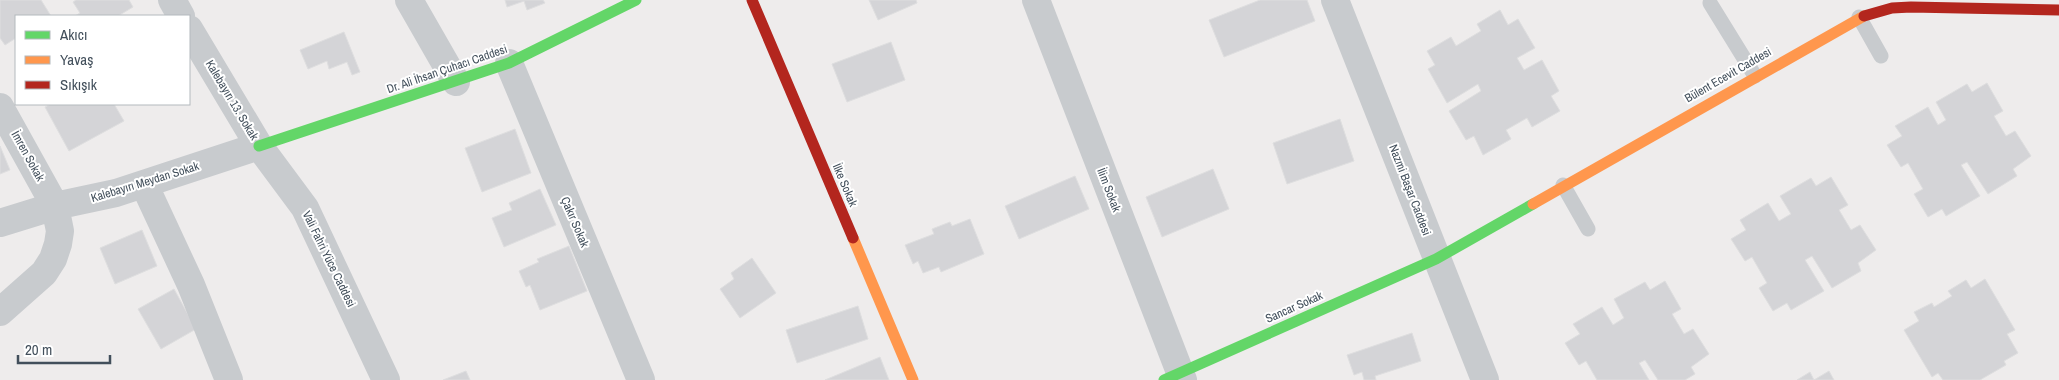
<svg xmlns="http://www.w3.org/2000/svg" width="2059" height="380" viewBox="0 0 2059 380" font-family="'Archivo Narrow',sans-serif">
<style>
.building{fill:#d4d4d7;stroke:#dededf}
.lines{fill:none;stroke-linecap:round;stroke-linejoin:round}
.lane{stroke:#c8cbce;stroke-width:15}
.street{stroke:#c8cbce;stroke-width:28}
.fast{stroke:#63d668;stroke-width:11}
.slow{stroke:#ff974d;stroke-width:11}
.jam{stroke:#b3261e;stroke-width:11}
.labels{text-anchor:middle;stroke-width:4;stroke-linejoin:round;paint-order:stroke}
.street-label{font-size:12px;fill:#424f5b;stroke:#fff}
</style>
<rect width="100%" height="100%" fill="#eeecec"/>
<!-- building -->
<path class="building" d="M 0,0 L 41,0 L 51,16 L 16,16 L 16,38 L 5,45 L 0,38 Z
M 76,0 L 129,0 L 133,7 L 118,16 L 75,16 L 80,13 L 73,2 Z
M 505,0 L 543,0 L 545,3 L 527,10 L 524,1 L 507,7 Z
M 869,0 L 916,0 L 917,3 L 878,20 Z
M 1260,0 L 1307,0 L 1315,21 L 1224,57 L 1209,20 Z
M 1500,10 L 1508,25 L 1518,19 L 1535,48 L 1517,58 L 1524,70 L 1542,60 L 1559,91 L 1551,96 L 1560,111 L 1532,127 L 1527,118 L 1506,130 L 1511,139 L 1483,155 L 1474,136 L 1466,140 L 1449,111 L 1481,91 L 1478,84 L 1447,103 L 1428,69 L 1435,65 L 1427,51 L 1451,37 L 1456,46 L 1481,31 L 1477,24 Z
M 344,32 L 360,72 L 352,75 L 347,62 L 329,69 L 327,61 L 308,69 L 300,50 Z
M 891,42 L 905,80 L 847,102 L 832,64 Z
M 1987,83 L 2003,111 L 1994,116 L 2006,136 L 2015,131 L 2031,156 L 2013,169 L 2017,176 L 1988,194 L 1967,162 L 1961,165 L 1980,196 L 1946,216 L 1942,209 L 1928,217 L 1914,194 L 1923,189 L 1908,163 L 1901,167 L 1887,145 L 1902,136 L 1895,126 L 1928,107 L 1938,125 L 1946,120 L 1936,102 L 1967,84 L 1972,92 Z
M 51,104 L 114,104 L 124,121 L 69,151 L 45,107 Z
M 1340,119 L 1354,161 L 1287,184 L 1273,143 Z
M 515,129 L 531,173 L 482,192 L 465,148 Z
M 0,146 L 10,170 L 0,174 Z
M 1213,169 L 1229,209 L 1162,237 L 1146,197 Z
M 1075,176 L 1089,209 L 1019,239 L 1005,206 Z
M 1831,177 L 1848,205 L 1839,210 L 1851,230 L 1860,225 L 1876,250 L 1858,263 L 1861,271 L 1832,288 L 1812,256 L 1805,260 L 1824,291 L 1791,310 L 1787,303 L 1773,311 L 1759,288 L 1767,283 L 1752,257 L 1745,261 L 1731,239 L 1746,230 L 1740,220 L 1768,203 L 1779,221 L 1791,214 L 1780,196 L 1811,178 L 1816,186 Z
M 540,189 L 556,225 L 504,247 L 492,218 L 512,210 L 509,203 Z
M 970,219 L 984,254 L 941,272 L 939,267 L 923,273 L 918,261 L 913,264 L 905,245 L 934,234 L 932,229 L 950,222 L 952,226 Z
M 142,230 L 157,266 L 115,284 L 100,248 Z
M 569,246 L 587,291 L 540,310 L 530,285 L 526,287 L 519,271 L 539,262 L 537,259 Z
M 752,258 L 776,293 L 740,318 L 720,289 L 734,279 L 731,273 Z
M 1985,279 L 2015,330 L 2007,334 L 2018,353 L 2004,361 L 2006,365 L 1980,380 L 1943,380 L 1938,373 L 1932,377 L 1904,330 L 1919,321 L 1914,312 L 1932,303 L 1934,307 L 1952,296 L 1948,291 L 1966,280 L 1971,288 Z
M 1665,281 L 1681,309 L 1672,314 L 1684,334 L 1693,329 L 1709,354 L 1691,367 L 1695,374 L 1685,380 L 1658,380 L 1645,360 L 1639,363 L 1649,380 L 1597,380 L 1586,361 L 1579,365 L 1565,343 L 1580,334 L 1573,324 L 1602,307 L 1613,325 L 1624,318 L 1614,299 L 1645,282 L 1650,290 Z
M 174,289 L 196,329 L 161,349 L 138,309 Z
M 858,306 L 868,339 L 797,363 L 786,330 Z
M 1412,333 L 1421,361 L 1375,376 L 1376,380 L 1364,380 L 1362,372 L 1354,375 L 1347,355 Z
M 880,357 L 889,380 L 825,380 Z
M 466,371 L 470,380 L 443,380 Z
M 1829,371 L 1834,380 L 1797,380 L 1810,372 L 1814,380 Z"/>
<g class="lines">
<!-- lane -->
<path class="lane" d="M 1710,3 L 1755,76
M 1859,17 L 1881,56
M 1563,185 L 1588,229"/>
<!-- street -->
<path class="street" d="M 172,0 L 181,16
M 409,0 L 456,82
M 1036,0 L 1183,380
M 1335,0 L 1485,380
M 189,29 L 259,146 L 305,208 L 386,380
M 509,63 L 641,380
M 0,107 L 55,206 L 60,231 L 58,244 L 53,259 L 44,273 L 0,312
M 144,184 L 191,285 L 229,380
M 0,223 L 55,206 L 116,193 L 259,146"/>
<!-- fast -->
<path class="fast" d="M 259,146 L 509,63 L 636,0
M 1164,380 L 1436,259 L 1533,204"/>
<!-- slow -->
<path class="slow" d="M 1533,204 L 1864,16
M 853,238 L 913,380"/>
<!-- jam -->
<path class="jam" d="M 752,0 L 853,238
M 1864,16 L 1892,8 L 1911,7 L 2059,10"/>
</g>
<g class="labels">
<!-- street labels -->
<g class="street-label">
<text transform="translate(447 69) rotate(-19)" y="4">Dr. Ali İhsan Çuhacı Caddesi</text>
<text transform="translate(1728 75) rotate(-30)" y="4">Bülent Ecevit Caddesi</text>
<text transform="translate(232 100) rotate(59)" y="4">Kalebayırı 13. Sokak</text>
<text transform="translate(28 156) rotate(61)" y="4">İmren Sokak</text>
<text transform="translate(145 182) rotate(-17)" y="4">Kalebayırı Meydan Sokak</text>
<text transform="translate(845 185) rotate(67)" y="4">İlke Sokak</text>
<text transform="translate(1109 190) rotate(69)" y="4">İlim Sokak</text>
<text transform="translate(1410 190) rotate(69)" y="4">Nazmi Başar Caddesi</text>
<text transform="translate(575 222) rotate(67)" y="4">Çakır Sokak</text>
<text transform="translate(329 259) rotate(64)" y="4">Vali Fahri Yüce Caddesi</text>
<text transform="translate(1294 307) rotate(-24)" y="4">Sancar Sokak</text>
</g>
</g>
<!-- legend -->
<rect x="15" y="15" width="175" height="90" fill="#ffffff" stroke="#b3b9bd"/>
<rect x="25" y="31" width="25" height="8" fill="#63d668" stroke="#b3b9bd"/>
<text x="60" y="40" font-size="15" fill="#424f5b">Akıcı</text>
<rect x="25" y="56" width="25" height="8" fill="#ff974d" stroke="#b3b9bd"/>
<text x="60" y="65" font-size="15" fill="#424f5b">Yavaş</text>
<rect x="25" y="81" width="25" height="8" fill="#b3261e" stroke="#b3b9bd"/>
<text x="60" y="90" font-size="15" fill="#424f5b">Sıkışık</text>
<!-- scale -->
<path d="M18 355v8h92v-8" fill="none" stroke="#424f5b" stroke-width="2.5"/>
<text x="25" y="355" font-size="15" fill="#424f5b" stroke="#ffffff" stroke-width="4" paint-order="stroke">20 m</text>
</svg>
